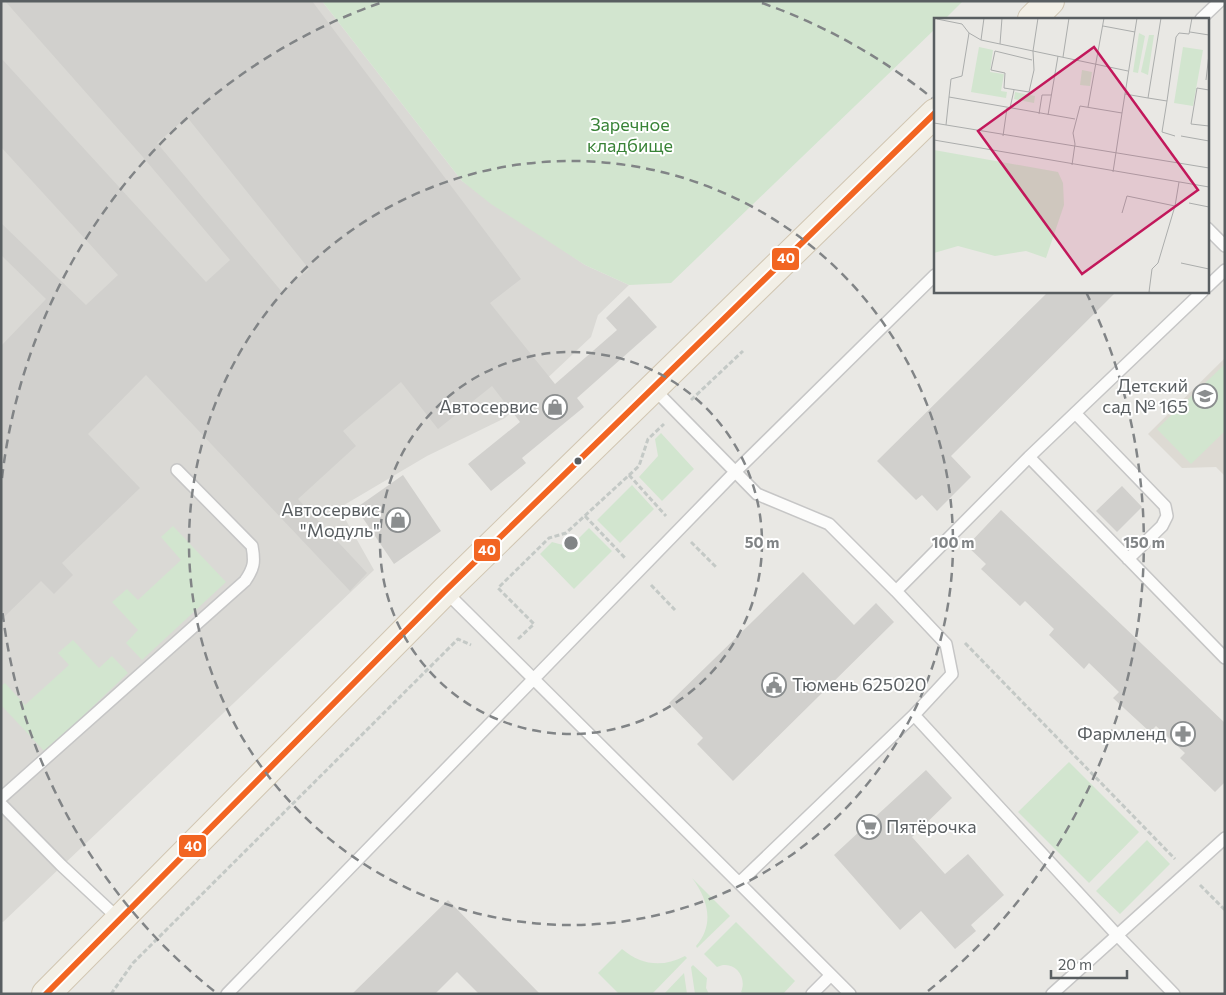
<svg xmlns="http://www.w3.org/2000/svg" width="1226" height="995" viewBox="0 0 1226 995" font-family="Commissioner,sans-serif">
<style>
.industrial{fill:#dad9d5}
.education{fill:#dddad3}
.green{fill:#d2e5cf}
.building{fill:#d1d0cd;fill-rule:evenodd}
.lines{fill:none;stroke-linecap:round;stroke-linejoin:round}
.service-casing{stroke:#c6c6c6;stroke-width:14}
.primary-casing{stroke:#d1c6b2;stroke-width:30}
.path{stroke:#c4c9c6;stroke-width:3;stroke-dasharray:5 2.5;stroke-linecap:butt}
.service{stroke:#fcfcfb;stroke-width:11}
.primary{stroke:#f2efe6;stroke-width:28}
.bus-1-casing{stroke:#fff;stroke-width:10}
.bus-1{stroke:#f26522;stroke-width:6}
.ring{fill:none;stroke:#818486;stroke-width:2.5;stroke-dasharray:9 6}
.bus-dot{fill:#595e61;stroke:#fff;stroke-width:2}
.labels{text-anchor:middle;stroke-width:4;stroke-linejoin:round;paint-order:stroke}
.park-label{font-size:18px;fill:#398337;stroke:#fff}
.poi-label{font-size:18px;fill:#595e61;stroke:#fff;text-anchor:end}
.inset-road{fill:none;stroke:#abadac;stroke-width:1}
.view{fill:#c2185b;fill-opacity:0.15;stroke:#c2185b;stroke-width:2.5}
.inset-edge{fill:none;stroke:#595e61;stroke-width:2.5}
.centre{fill:#818486;stroke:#fff;stroke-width:2.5}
.ring-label{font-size:15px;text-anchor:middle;font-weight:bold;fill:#818486;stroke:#fff;stroke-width:4;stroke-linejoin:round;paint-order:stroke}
.line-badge{stroke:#fff;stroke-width:2}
.badge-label{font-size:14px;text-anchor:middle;font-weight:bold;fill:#fff}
</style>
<rect width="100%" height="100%" fill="#e9e8e4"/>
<!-- industrial -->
<path class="industrial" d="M 1,1 L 322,1 L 462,181 L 585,265 L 629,285 L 598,315 L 591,337 L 505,418 L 427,456 L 339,508 L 374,570 L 3,922 L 1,921 Z"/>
<!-- education -->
<path class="education" d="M 1225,358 L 1225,476 L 1216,467 L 1182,468 L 1148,434 Z"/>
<!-- green -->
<path class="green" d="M 322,1 L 963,1 L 945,19 L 935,19 L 935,29 L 671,283 L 629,285 L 585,265 L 491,204 L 462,181 Z
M 1225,364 L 1225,431 L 1191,464 L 1157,429 Z
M 661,433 L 694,469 L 662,501 L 639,477 L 658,456 L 655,439 Z
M 632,485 L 654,509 L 620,543 L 597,520 Z
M 173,526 L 226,582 L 142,660 L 126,643 L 138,630 L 112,602 L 127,589 L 138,600 L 181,560 L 161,537 Z
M 589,528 L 612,551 L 574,589 L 540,554 L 552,542 L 570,547 Z
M 73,640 L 99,668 L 112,656 L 128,673 L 45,752 L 1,705 L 1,686 L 5,683 L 25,705 L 69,665 L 58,653 Z
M 1069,762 L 1139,832 L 1089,883 L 1018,812 Z
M 1147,840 L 1170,864 L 1120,914 L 1096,891 Z
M 692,878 L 730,916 L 697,948 L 696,946 C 715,924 708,899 692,878 Z
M 736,922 L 795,981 L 783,994 L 744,994 L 741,992 C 748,976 733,959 717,967 L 704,954 Z
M 622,949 C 641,965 662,968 685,956 L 687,958 L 652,994 L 619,994 L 598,973 Z
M 693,965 L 707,978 L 706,988 L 709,994 L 695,994 L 691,967 Z
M 684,973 L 687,994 L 664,994 Z"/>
<!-- building -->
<path class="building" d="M 5,1 L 312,1 L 521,279 L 490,303 L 555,384 L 617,330 L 606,318 L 629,296 L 657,327 L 577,398 L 584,407 L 522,458 L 526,463 L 491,491 L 468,464 L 520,422 L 492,386 L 438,429 L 401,382 L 343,431 L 356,446 L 298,499 L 367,573 L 350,591 L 146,375 L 88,434 L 140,488 L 62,563 L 73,575 L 54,594 L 41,581 L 1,620 L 1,346 L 46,299 L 1,255 L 1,223 L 86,305 L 118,275 L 1,147 L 1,58 L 206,282 L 230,260 L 142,156 ZM 187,117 L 309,269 L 282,292 L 157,143 Z
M 1049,291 L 1117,291 L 951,456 L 971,477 L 937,511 L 922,495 L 916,500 L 877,461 Z
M 403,475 L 441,531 L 394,564 L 356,508 Z
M 1122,486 L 1142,507 L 1117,532 L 1096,511 Z
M 1001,510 L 1225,723 L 1225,782 L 1215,792 L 1180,758 L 1185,753 L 1156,726 L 1150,732 L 1113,698 L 1119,692 L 1089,663 L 1084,669 L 1049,635 L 1054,629 L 1025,601 L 1020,606 L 981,569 L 986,564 L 967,546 Z
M 803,572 L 854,625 L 876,603 L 894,622 L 733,781 L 697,744 L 703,738 L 669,703 Z
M 926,770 L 952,798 L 912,837 L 945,874 L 968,854 L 1004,895 L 971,925 L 976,931 L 955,949 L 921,911 L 900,930 L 834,855 Z
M 448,900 L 540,994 L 479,994 L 457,972 L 435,994 L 352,994 Z"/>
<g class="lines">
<defs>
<path id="service" d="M 1201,19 L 1220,1
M 1207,228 L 1225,246
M 1207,287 L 1225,270
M 653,388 L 757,494 L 829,524 L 896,591 L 946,644 L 952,674 L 914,715 L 739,883 L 850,994
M 1075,413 L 1165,506 L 1167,516 L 1162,526 L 1128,559
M 1029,457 L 1225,658
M 445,591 L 739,883
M 896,591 L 1029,457 L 1203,291
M 914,715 L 1117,935 L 1174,994
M 1,798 L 245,581 C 254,568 255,562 252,546 L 177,470
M 1,804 L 61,865 L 120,920
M 227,994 L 735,472 L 935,275
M 812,994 L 831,975
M 1052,994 L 1225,838"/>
<path id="primary" d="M 1032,19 L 1050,1
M 46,994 L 445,591 L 935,113"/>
</defs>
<!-- service casing -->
<use href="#service" class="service-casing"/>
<!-- primary casing -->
<use href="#primary" class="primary-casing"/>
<!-- path -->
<path class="path" d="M 691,400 L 743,351
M 629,475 L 666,516
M 585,516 L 626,559
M 691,542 L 717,568
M 651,585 L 675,610
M 518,639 L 534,624 L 498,588 L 549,538 L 566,533 L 639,466 L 648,439 L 664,424
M 965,643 L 1175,859
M 1200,885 L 1225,910
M 111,994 L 133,963 L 458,639 L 471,645"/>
<!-- service -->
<use href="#service" class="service"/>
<!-- primary -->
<use href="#primary" class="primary"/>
<defs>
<path id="bus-1" d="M 46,994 L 445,591 L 935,113"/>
</defs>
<!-- bus-1 casing -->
<use href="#bus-1" class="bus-1-casing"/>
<!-- bus-1 -->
<use href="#bus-1" class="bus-1"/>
</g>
<!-- distance rings -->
<g class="ring">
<circle cx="571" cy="543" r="191"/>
<circle cx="571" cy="543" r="382"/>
<path d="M214 991A573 573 0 0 1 2 608M2 478A573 573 0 0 1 380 3M762 3A573 573 0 0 1 932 98M1086 292A573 573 0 0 1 928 991"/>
</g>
<!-- icons -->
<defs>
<symbol id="school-ring" viewBox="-11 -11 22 22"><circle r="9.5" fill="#fff" stroke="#8b8e8f" stroke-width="1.5"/><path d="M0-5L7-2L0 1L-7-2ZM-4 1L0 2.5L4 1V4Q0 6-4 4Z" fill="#8b8e8f"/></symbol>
<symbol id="shop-ring" viewBox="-11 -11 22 22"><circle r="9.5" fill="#fff" stroke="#8b8e8f" stroke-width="1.5"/><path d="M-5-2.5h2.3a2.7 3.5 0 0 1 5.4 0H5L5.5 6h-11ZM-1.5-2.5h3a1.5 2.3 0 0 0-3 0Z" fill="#8b8e8f"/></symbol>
<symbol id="civic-ring" viewBox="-11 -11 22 22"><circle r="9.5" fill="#fff" stroke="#8b8e8f" stroke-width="1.5"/><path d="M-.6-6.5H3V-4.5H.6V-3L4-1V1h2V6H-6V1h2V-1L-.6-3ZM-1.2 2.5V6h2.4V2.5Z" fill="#8b8e8f"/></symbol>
<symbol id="pharmacy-ring" viewBox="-11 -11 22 22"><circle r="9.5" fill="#fff" stroke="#8b8e8f" stroke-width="1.5"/><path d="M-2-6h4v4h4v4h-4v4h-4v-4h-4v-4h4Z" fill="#8b8e8f"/></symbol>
<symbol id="supermarket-ring" viewBox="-11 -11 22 22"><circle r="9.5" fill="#fff" stroke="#8b8e8f" stroke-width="1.5"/><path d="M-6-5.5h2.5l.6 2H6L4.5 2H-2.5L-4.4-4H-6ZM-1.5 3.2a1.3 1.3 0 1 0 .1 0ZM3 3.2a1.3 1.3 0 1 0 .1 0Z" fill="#8b8e8f"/></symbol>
</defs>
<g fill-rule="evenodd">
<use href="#school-ring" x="1191" y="382" width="28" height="28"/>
<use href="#shop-ring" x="541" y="393" width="28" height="28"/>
<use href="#shop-ring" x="384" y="506" width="28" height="28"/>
<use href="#civic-ring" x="760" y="671" width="28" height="28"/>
<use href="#pharmacy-ring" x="1169" y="720" width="28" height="28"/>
<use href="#supermarket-ring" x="855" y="813" width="28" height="28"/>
</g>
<!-- markers -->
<circle class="bus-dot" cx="578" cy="461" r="4.5"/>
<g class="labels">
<!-- park labels -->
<g class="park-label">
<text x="630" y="131">Заречное<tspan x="630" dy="21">кладбище</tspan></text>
</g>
<!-- poi labels -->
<g class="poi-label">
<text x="1188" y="392">Детский<tspan x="1188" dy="21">сад № 165</tspan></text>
<text x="538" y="413">Автосервис</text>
<text x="380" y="516">Автосервис<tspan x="380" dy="21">"Модуль"</tspan></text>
<text x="792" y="691" text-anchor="start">Тюмень 625020</text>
<text x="1166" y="740">Фармленд</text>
<text x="886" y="833" text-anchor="start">Пятёрочка</text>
</g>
</g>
<!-- overview -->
<g transform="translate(934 18)">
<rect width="275" height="275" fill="#e9e8e4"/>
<path d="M 205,15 L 211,18 L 204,55 L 199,54 ZM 215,17 L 220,17 L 214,57 L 207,54 ZM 45,29 L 59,32 L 56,54 L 70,56 L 67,73 L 73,74 L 72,80 L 37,74 ZM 249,29 L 269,32 L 259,88 L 240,85 ZM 148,52 L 158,54 L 156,68 L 146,67 ZM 81,74 L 101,78 L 100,85 L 80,81 ZM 0,132 L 124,154 L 129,165 L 130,187 L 112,240 L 92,233 L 61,238 L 24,228 L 0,235 Z" fill="#d2e5cf"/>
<path class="inset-road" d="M 3,1 L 28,6 L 35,15 L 28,58 L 17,61 L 15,79M 169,8 L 201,14M 256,14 L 275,17M 35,15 L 47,22 L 66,26 L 68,0M 47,22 L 50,0M 66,26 L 99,33 L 104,0M 129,39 L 135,0M 98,42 L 61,33 L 57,52 L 71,55 L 70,70 L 95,74 L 100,52 L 99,33 L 194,53M 272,62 L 275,36M 275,72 L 263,70 L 257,106 L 275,108M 191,76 L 214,80 L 227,0M 214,80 L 233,83 L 228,114 L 241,118M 233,83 L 242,19 L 245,15 L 255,16 L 258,0M 154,89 L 170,0M 76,90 L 80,72M 105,96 L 108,77 L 117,77M 114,97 L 124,38M 0,105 L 275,150M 12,107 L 15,79 L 141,101M 69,118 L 73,90M 247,118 L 275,123M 0,122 L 275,169M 138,147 L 141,126 L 139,115 L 146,88 L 188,95 L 203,0M 179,154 L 188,95M 255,185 L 275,189M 188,195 L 193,178 L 241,188M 247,245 L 275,251M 219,275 L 215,274 L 218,251 L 224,245 L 241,188 L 245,164"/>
<path class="view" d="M 160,29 L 264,172 L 148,256 L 44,113 Z"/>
<rect width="275" height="275" class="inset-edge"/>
</g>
<circle cx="571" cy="543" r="8" class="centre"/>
<g class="ring-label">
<text x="762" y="548">50 m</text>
<text x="953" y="548">100 m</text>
<text x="1144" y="548">150 m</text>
</g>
<g class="line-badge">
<rect x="771" y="247" width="29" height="24" rx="5" fill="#f26522"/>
<rect x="473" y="538" width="28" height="24" rx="5" fill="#f26522"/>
<rect x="178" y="834" width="29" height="24" rx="5" fill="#f26522"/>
</g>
<g class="badge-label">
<text x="786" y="263">40</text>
<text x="487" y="555">40</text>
<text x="193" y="851">40</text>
</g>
<!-- border -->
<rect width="1226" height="995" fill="none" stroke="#595e61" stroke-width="5"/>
<!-- scale -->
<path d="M1051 970v8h76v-8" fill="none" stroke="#595e61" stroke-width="2.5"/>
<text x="1058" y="970" font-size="15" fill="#595e61" stroke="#ffffff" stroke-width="4" paint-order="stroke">20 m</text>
</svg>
